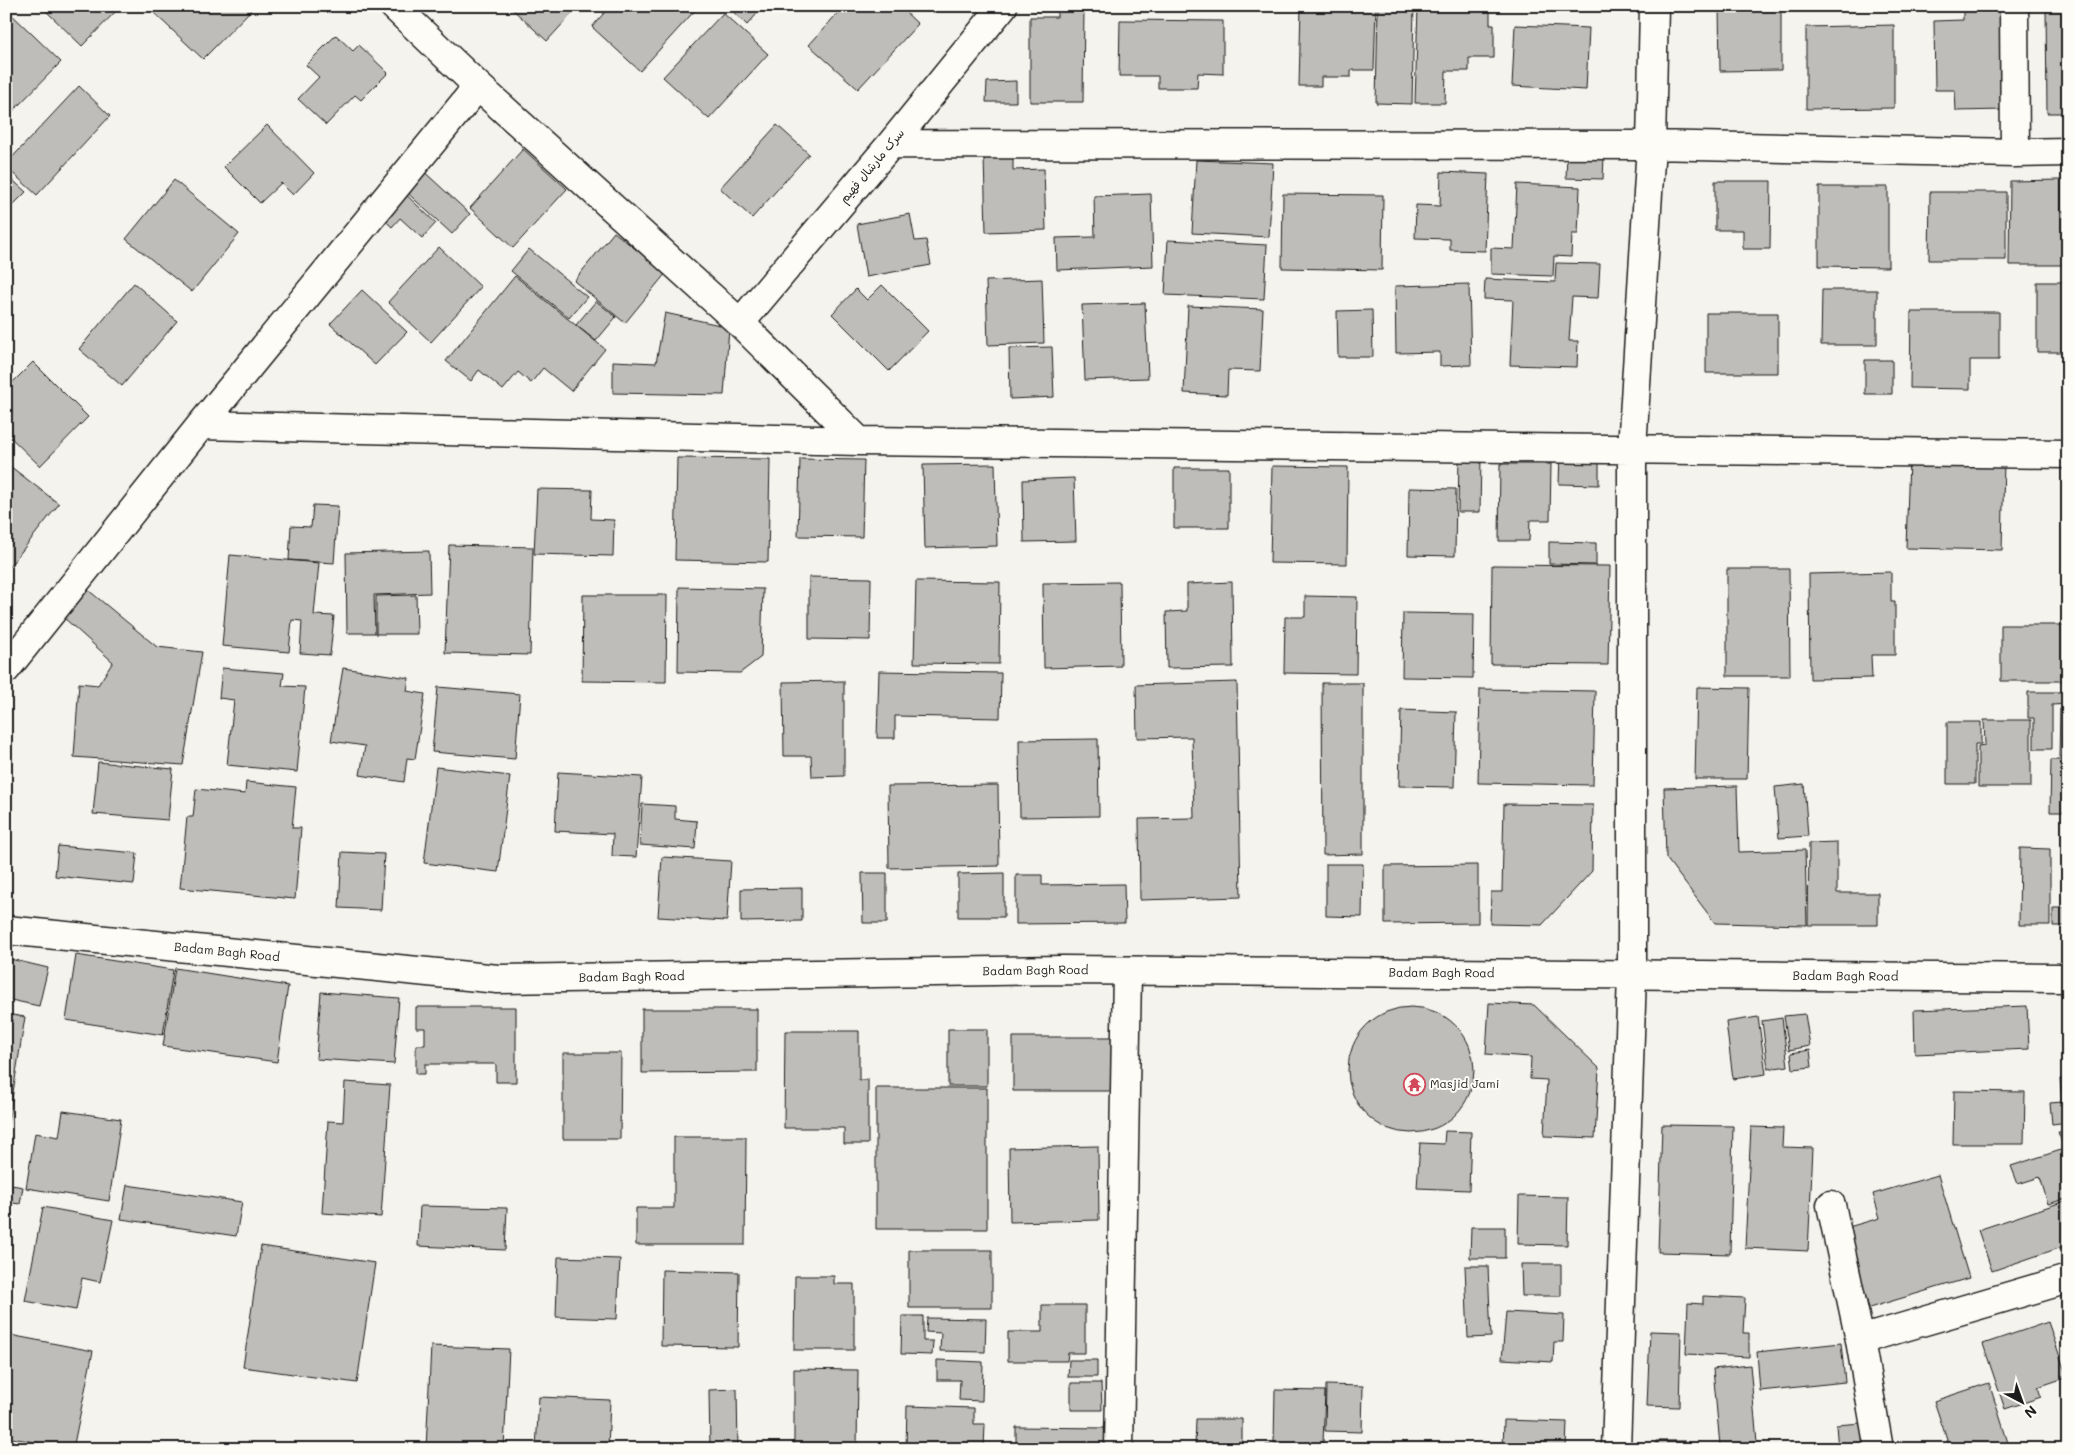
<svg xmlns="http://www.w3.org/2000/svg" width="2074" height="1455" viewBox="0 0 2074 1455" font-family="Mali,'Playpen Sans Arabic',sans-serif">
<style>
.building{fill:#bebdba;stroke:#1c1c1c}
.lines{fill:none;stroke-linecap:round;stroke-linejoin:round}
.minor-casing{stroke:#1c1c1c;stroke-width:31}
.primary-casing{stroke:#1c1c1c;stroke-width:31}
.minor{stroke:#fdfcf7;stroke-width:28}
.primary{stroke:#fdfcf7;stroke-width:28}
.labels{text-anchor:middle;stroke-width:4;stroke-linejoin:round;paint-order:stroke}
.street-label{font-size:12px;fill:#1c1c1c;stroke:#fdfcf7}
.poi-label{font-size:12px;fill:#1c1c1c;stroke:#fdfcf7;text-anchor:start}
</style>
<rect width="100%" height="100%" fill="#f4f3ee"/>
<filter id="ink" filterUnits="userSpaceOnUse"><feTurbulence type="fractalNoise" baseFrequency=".02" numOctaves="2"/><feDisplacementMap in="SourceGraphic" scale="10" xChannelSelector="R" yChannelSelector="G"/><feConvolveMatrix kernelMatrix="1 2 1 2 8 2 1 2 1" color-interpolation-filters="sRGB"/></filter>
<g filter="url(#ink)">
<!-- building -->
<path class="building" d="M 47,6 L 121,6 L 82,46 L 44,9 Z
M 158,6 L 255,6 L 203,59 L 153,12 Z
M 509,6 L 579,6 L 547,41 Z
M 610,6 L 699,6 L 640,71 L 592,27 Z
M 727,6 L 764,6 L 747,25 Z
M 844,6 L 899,6 L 918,24 L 858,89 L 809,45 Z
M 1057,6 L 1084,6 L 1083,102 L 1030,102 L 1030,17 L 1057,17 Z
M 1301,6 L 1376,6 L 1374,70 L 1351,70 L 1351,77 L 1321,77 L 1321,86 L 1299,86 Z
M 1378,6 L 1414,6 L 1412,104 L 1376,103 Z
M 1418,6 L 1490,6 L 1490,24 L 1494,24 L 1494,58 L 1469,58 L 1469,71 L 1446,71 L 1445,103 L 1415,103 Z
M 1719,6 L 1781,6 L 1781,70 L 1720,71 Z
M 1963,6 L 2003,6 L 2004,110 L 1956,111 L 1955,90 L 1935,90 L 1934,21 L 1963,20 Z
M 2046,6 L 2068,6 L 2068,113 L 2047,113 Z
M 6,9 L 61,62 L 6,118 Z
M 723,13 L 768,54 L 709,119 L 663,77 Z
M 1120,20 L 1223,21 L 1223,74 L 1198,73 L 1197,88 L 1158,88 L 1158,76 L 1119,76 Z
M 1515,25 L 1589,28 L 1586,90 L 1512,86 Z
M 1894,25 L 1894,108 L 1806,109 L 1806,27 Z
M 336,35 L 353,51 L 359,45 L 388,73 L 361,100 L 355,95 L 326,125 L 298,99 L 319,77 L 306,65 Z
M 1016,81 L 1016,102 L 986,102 L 987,82 Z
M 79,86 L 110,116 L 37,195 L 6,167 L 6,164 Z
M 267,125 L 314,173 L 293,195 L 281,183 L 260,203 L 224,167 Z
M 777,125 L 809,154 L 752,218 L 720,188 Z
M 523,149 L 567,189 L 513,248 L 470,208 Z
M 1567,155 L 1604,156 L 1603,179 L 1566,178 Z
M 1013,157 L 1013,170 L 1044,169 L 1046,230 L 986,232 L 984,158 Z
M 1196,160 L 1273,163 L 1269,237 L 1192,233 Z
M 419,167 L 470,214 L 452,234 L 401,187 Z
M 1441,172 L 1488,174 L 1485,251 L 1450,250 L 1450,239 L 1415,238 L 1416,205 L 1440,206 Z
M 6,174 L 26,192 L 11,207 L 6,202 Z
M 174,180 L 239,234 L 192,292 L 126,239 Z
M 2061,180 L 2061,211 L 2068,211 L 2068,265 L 2009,265 L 2010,181 Z
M 1715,181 L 1771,181 L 1770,249 L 1743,249 L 1743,230 L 1715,230 Z
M 1517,184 L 1580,187 L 1578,234 L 1572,234 L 1571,257 L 1554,256 L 1553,276 L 1491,274 L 1491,248 L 1514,249 Z
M 1819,187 L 1888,187 L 1888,267 L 1819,266 Z
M 400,189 L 436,223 L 422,238 L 400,218 L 392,227 L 378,214 Z
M 1930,192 L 2006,192 L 2006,260 L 1929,260 Z
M 1151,194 L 1153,266 L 1057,270 L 1056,238 L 1095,237 L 1094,196 Z
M 1283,194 L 1383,195 L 1382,270 L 1282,268 Z
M 910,214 L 915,241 L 926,240 L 931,265 L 866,277 L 857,224 Z
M 614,232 L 666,273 L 625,323 L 574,281 Z
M 1168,240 L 1267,245 L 1264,299 L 1165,295 Z
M 439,247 L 481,287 L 431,342 L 388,302 Z
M 529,249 L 587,297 L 569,318 L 511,271 Z
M 1556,263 L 1600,264 L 1598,298 L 1572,297 L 1569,341 L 1578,341 L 1577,367 L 1510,365 L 1513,300 L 1484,299 L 1485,279 L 1555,282 Z
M 515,276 L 605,349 L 571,391 L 543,368 L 531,383 L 518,372 L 503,390 L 479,370 L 471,381 L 446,361 Z
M 1042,279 L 1044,343 L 988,345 L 986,281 Z
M 2037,282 L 2068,282 L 2068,352 L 2037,352 Z
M 134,283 L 177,321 L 122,386 L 79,349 Z
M 1469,284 L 1471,365 L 1440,366 L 1440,352 L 1396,353 L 1395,286 Z
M 882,285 L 928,331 L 889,371 L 832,314 L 856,289 L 867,300 Z
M 362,290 L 407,332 L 375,365 L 330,324 Z
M 1822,290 L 1877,290 L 1877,345 L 1821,345 Z
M 596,301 L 616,317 L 596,341 L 576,325 Z
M 1145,303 L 1148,378 L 1085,380 L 1082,305 Z
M 1188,306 L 1263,309 L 1260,371 L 1228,370 L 1227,395 L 1184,393 Z
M 1372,310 L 1373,357 L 1338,357 L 1337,311 Z
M 1911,312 L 1999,312 L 1999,360 L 1970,360 L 1970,389 L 1910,388 Z
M 665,313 L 729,327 L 724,395 L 613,393 L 613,361 L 656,363 Z
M 1706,313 L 1778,313 L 1778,373 L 1706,373 Z
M 1052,347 L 1054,397 L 1010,399 L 1009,348 Z
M 1865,360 L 1892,360 L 1892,394 L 1865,394 Z
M 33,362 L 88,417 L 40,466 L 6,433 L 6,389 Z
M 1560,453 L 1599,453 L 1599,485 L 1559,484 Z
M 1459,457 L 1481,457 L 1480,512 L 1458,512 Z
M 677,458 L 770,459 L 768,562 L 675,560 Z
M 800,459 L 864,460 L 862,537 L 798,536 Z
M 1909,459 L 2004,461 L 2002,550 L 1906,548 Z
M 6,463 L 59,504 L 6,571 Z
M 995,464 L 997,546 L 925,548 L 923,465 Z
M 1500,464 L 1551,464 L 1550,520 L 1530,520 L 1529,541 L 1499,541 Z
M 1272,466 L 1348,467 L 1347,564 L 1270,563 Z
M 1174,468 L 1229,468 L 1229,528 L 1174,528 Z
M 1074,478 L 1076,541 L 1024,542 L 1023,480 Z
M 1409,488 L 1456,489 L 1455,556 L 1408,555 Z
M 537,489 L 592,490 L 591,519 L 614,520 L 613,556 L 534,554 Z
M 313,505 L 338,506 L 334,563 L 289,560 L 291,526 L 311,527 Z
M 1549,542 L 1596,543 L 1596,565 L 1549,564 Z
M 449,545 L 533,547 L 530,655 L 445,653 Z
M 429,551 L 430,593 L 374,595 L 375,633 L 347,633 L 346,553 Z
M 230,555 L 319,563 L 314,615 L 334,616 L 330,655 L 300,653 L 302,621 L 292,620 L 289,652 L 222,646 Z
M 1492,565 L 1610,566 L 1608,665 L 1491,664 Z
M 1727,569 L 1789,569 L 1790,676 L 1727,676 Z
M 1891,572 L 1891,602 L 1895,602 L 1895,655 L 1871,655 L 1872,678 L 1810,679 L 1809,574 Z
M 809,577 L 871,578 L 870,640 L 809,639 Z
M 916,581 L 1000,582 L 999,664 L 914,663 Z
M 1120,582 L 1121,666 L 1044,668 L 1043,583 Z
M 1232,582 L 1233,667 L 1167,668 L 1166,612 L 1187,611 L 1187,584 Z
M 679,587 L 763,589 L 761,657 L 740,673 L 678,672 Z
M 87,589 L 157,647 L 202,652 L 183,765 L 74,757 L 79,683 L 98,685 L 113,662 L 63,617 Z
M 416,595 L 417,634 L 376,634 L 376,596 Z
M 583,595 L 667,595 L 666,682 L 582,681 Z
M 1305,596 L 1357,597 L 1356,674 L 1284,673 L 1285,617 L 1305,617 Z
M 1403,613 L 1474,614 L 1473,678 L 1402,677 Z
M 2001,625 L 2068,625 L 2068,681 L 2001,681 Z
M 222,668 L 284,673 L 282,686 L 305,687 L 297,772 L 227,765 L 234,700 L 219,698 Z
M 343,668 L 409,678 L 407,691 L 425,694 L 415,759 L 407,758 L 404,782 L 360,775 L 365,746 L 331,741 Z
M 879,671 L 1001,673 L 1000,718 L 895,716 L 895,738 L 877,738 Z
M 844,681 L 844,776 L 812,777 L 811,756 L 784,756 L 783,682 Z
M 1237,682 L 1241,897 L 1140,900 L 1139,819 L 1194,818 L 1192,737 L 1137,738 L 1136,685 Z
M 1322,683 L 1363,683 L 1363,854 L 1323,855 Z
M 438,687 L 520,694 L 515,759 L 432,752 Z
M 1697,687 L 1749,688 L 1747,779 L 1695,779 Z
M 1480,689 L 1595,691 L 1593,785 L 1478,783 Z
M 2028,692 L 2068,692 L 2068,704 L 2052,705 L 2052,749 L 2034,749 L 2034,718 L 2028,718 Z
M 2060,709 L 2068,709 L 2068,757 L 2059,757 Z
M 1401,710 L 1456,712 L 1454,787 L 1399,786 Z
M 1984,720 L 2031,720 L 2031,787 L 1978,787 L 1978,746 L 1985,745 Z
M 1947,722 L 1981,722 L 1981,744 L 1975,744 L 1975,784 L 1947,784 Z
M 1098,739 L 1099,816 L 1020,817 L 1019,740 Z
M 2051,760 L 2068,760 L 2068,812 L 2050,812 Z
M 98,762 L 173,769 L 168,820 L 93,814 Z
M 436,767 L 510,776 L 498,872 L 424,863 Z
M 558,772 L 642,777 L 636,857 L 612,856 L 613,834 L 555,831 Z
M 246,782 L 296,787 L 292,828 L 301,828 L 295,899 L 180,888 L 187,817 L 193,817 L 196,789 L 245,794 Z
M 1804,784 L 1808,836 L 1779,838 L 1775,787 Z
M 998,785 L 999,866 L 889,868 L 888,786 Z
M 1737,786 L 1739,852 L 1805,850 L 1807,925 L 1715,923 L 1666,858 L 1664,788 Z
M 642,804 L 675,806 L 675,819 L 697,821 L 695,849 L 640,845 Z
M 1504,804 L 1593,805 L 1592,871 L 1542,925 L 1490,924 L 1491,892 L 1502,892 Z
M 1837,842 L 1837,893 L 1878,893 L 1878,925 L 1808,925 L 1809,843 Z
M 58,846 L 137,853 L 134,884 L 55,876 Z
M 2020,848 L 2050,849 L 2050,925 L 2019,925 Z
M 342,852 L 384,854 L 381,910 L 339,908 Z
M 662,857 L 731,861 L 727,921 L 658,917 Z
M 1326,864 L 1363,864 L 1362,917 L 1326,916 Z
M 1478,865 L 1478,923 L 1385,924 L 1385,866 Z
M 862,873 L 887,873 L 887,923 L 863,923 Z
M 1004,873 L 1004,917 L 958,917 L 958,874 Z
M 1016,875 L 1042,875 L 1042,885 L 1124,884 L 1125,923 L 1016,924 Z
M 802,888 L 802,921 L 741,922 L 741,889 Z
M 2053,908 L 2068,908 L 2068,926 L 2053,926 Z
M 76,955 L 173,970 L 163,1035 L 66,1020 Z
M 6,958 L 48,968 L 39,1006 L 6,999 Z
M 175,968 L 288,986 L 277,1062 L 163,1046 Z
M 321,992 L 399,998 L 394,1064 L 316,1059 Z
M 1489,1003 L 1534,1005 L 1599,1068 L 1595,1138 L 1544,1136 L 1547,1080 L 1530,1079 L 1531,1057 L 1486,1054 Z
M 2027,1006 L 2029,1049 L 1915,1054 L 1914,1010 Z
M1348 1070a63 63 0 1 1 126 0a63 63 0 1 1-126 0Z
M 416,1007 L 516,1007 L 516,1082 L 496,1082 L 496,1064 L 425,1064 L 425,1074 L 416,1074 L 416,1045 L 425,1045 L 425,1028 L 416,1028 Z
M 642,1009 L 757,1009 L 757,1072 L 642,1073 Z
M 6,1014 L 25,1017 L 7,1130 L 6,1130 Z
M 1805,1014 L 1810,1046 L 1789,1050 L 1784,1016 Z
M 1758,1017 L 1766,1074 L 1733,1079 L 1726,1022 Z
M 1782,1018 L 1788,1066 L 1768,1069 L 1762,1021 Z
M 948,1029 L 987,1029 L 987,1086 L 948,1086 Z
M 785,1031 L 859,1031 L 859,1080 L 868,1080 L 868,1144 L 844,1144 L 844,1128 L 784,1128 Z
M 1013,1037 L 1114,1037 L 1115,1091 L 1013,1091 Z
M 1810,1050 L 1812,1067 L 1793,1069 L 1791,1053 Z
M 563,1053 L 621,1053 L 620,1139 L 563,1139 Z
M 2060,1079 L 2068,1079 L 2068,1122 L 2052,1124 L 2050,1103 L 2062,1102 Z
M 345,1082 L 390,1085 L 381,1217 L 322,1213 L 328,1121 L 343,1122 Z
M 876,1088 L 987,1088 L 987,1229 L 876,1229 Z
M 1954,1091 L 2025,1092 L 2024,1144 L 1953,1144 Z
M 63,1111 L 121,1119 L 109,1201 L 26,1188 L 35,1133 L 59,1137 Z
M 1662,1125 L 1733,1126 L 1730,1254 L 1658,1252 Z
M 1751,1127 L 1783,1128 L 1782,1147 L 1813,1148 L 1808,1251 L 1745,1248 Z
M 1445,1131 L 1471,1132 L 1469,1190 L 1417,1188 L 1420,1143 L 1444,1144 Z
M 2058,1132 L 2068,1132 L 2068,1158 Z
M 6,1137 L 11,1138 L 6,1172 Z
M 674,1137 L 746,1137 L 745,1245 L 636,1245 L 636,1208 L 674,1208 Z
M 1098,1146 L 1099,1220 L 1010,1222 L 1009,1148 Z
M 2061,1150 L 2068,1170 L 2068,1198 L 2048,1204 L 2040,1177 L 2018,1184 L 2011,1166 Z
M 1938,1175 L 1969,1278 L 1869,1308 L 1845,1228 L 1880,1218 L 1873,1194 Z
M 6,1184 L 23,1187 L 20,1204 L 6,1202 Z
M 127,1185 L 242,1202 L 236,1236 L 121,1219 Z
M 1519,1196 L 1568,1197 L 1567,1245 L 1518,1244 Z
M 2068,1200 L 2068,1245 L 1992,1271 L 1978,1230 Z
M 420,1206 L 507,1208 L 505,1250 L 418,1246 Z
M 43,1207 L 113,1220 L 100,1282 L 82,1278 L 76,1310 L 25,1301 Z
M 1471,1227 L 1505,1227 L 1505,1258 L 1470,1258 Z
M 261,1246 L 375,1263 L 357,1383 L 243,1367 Z
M 909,1250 L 992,1250 L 992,1308 L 909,1308 Z
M 558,1257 L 620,1259 L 617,1319 L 556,1317 Z
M 1521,1264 L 1561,1264 L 1561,1296 L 1522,1296 Z
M 1465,1266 L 1488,1266 L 1491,1337 L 1468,1338 Z
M 662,1270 L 739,1272 L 738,1347 L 661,1346 Z
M 795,1276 L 834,1276 L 834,1284 L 854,1284 L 854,1350 L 794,1350 Z
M 1703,1296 L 1745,1298 L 1743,1333 L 1749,1333 L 1749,1357 L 1686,1354 L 1688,1303 L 1703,1304 Z
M 1042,1305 L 1085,1305 L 1085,1353 L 1068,1353 L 1067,1361 L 1008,1361 L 1008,1332 L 1042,1332 Z
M 1506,1312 L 1564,1315 L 1563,1342 L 1554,1342 L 1553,1362 L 1502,1359 Z
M 902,1316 L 923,1316 L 923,1341 L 933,1341 L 932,1355 L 901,1354 Z
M 927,1318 L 986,1319 L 985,1352 L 940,1351 L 941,1333 L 926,1332 Z
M 2048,1322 L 2067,1377 L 2038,1387 L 2041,1397 L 2005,1409 L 1983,1344 Z
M 1650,1331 L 1681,1332 L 1679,1407 L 1647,1406 Z
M 10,1335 L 93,1351 L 73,1449 L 6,1437 L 6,1354 Z
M 1841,1343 L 1845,1382 L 1760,1391 L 1757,1352 Z
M 431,1346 L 509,1349 L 504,1448 L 426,1449 Z
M 937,1360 L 983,1362 L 982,1401 L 959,1400 L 960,1380 L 937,1380 Z
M 1069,1360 L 1097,1360 L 1097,1377 L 1068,1377 Z
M 1750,1365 L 1757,1442 L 1720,1446 L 1713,1369 Z
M 794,1369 L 858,1370 L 857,1449 L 794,1449 Z
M 1071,1383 L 1101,1383 L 1102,1410 L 1071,1410 Z
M 1989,1383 L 2010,1449 L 1950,1449 L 1934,1401 Z
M 1326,1385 L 1363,1386 L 1362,1432 L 1325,1431 Z
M 737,1389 L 738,1449 L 710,1449 L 709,1390 Z
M 1275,1390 L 1325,1391 L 1323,1444 L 1274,1443 Z
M 539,1397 L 610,1400 L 608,1449 L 536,1449 Z
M 907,1406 L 974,1408 L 974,1424 L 985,1424 L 984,1449 L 906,1449 Z
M 1196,1419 L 1242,1419 L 1242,1449 L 1195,1449 Z
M 1504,1420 L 1567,1422 L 1566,1449 L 1503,1449 Z
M 1862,1423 L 1864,1449 L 1838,1449 L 1836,1425 Z
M 1016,1427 L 1106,1428 L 1106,1449 L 1016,1449 Z
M 1656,1441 L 1685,1441 L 1685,1449 L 1656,1449 Z
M 1266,1445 L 1352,1447 L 1352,1449 L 1266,1449 Z"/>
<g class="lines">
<defs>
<path id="minor" d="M 394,6 L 478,86 L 740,323 L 859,441
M 2014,6 L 2015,153
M 891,144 L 1651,145 L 2015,153 L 2068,152
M 740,323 L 891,144 L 1003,6
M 201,425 L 859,441 L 2068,454
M 6,669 L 201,425 L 478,86
M 1831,1205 L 1860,1340 L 1879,1449
M 1860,1340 L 2068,1279
M 1119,1449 L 1127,971
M 1616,1449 L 1632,975 L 1632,448 L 1651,145 L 1654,6"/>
<g id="primary">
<path id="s1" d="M 6,930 L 498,979 L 1063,970 L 2068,978"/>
</g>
</defs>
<!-- minor casing -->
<use href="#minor" class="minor-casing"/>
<!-- primary casing -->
<use href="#primary" class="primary-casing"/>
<!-- minor -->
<use href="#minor" class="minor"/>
<!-- primary -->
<use href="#primary" class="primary"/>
</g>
</g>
<!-- icons -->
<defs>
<symbol id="temple-ring" viewBox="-11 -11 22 22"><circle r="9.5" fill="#fdfcf7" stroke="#d1495b" stroke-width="1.5"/><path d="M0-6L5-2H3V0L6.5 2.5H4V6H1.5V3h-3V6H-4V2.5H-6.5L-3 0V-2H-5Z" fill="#d1495b"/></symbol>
</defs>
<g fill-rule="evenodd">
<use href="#temple-ring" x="1402" y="1072" width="25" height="25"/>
</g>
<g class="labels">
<!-- street labels -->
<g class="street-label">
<text transform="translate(872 166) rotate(-50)" y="4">سرک مارشال فهیم</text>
<text dy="4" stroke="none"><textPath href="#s1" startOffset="222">Badam Bagh Road</textPath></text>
<text dy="4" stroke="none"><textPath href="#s1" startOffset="1032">Badam Bagh Road</textPath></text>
<text dy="4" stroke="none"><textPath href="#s1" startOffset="1438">Badam Bagh Road</textPath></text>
<text dy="4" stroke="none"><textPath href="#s1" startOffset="1842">Badam Bagh Road</textPath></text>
<text dy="4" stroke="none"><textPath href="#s1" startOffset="628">Badam Bagh Road</textPath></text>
</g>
<!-- poi labels -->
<g class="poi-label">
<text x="1430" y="1088">Masjid Jami</text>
</g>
</g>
<!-- margin -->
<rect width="2074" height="1455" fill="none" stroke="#fdfcf7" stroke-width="25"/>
<rect x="12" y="12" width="2049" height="1430" fill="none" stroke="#1c1c1c" stroke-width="2" filter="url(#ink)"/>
<!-- north arrow -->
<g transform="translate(2022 1402) rotate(139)" stroke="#fdfcf7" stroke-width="4" paint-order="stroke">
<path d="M0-4L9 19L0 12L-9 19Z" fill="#1c1c1c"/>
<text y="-8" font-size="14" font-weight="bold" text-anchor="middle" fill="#1c1c1c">N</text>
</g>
</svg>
